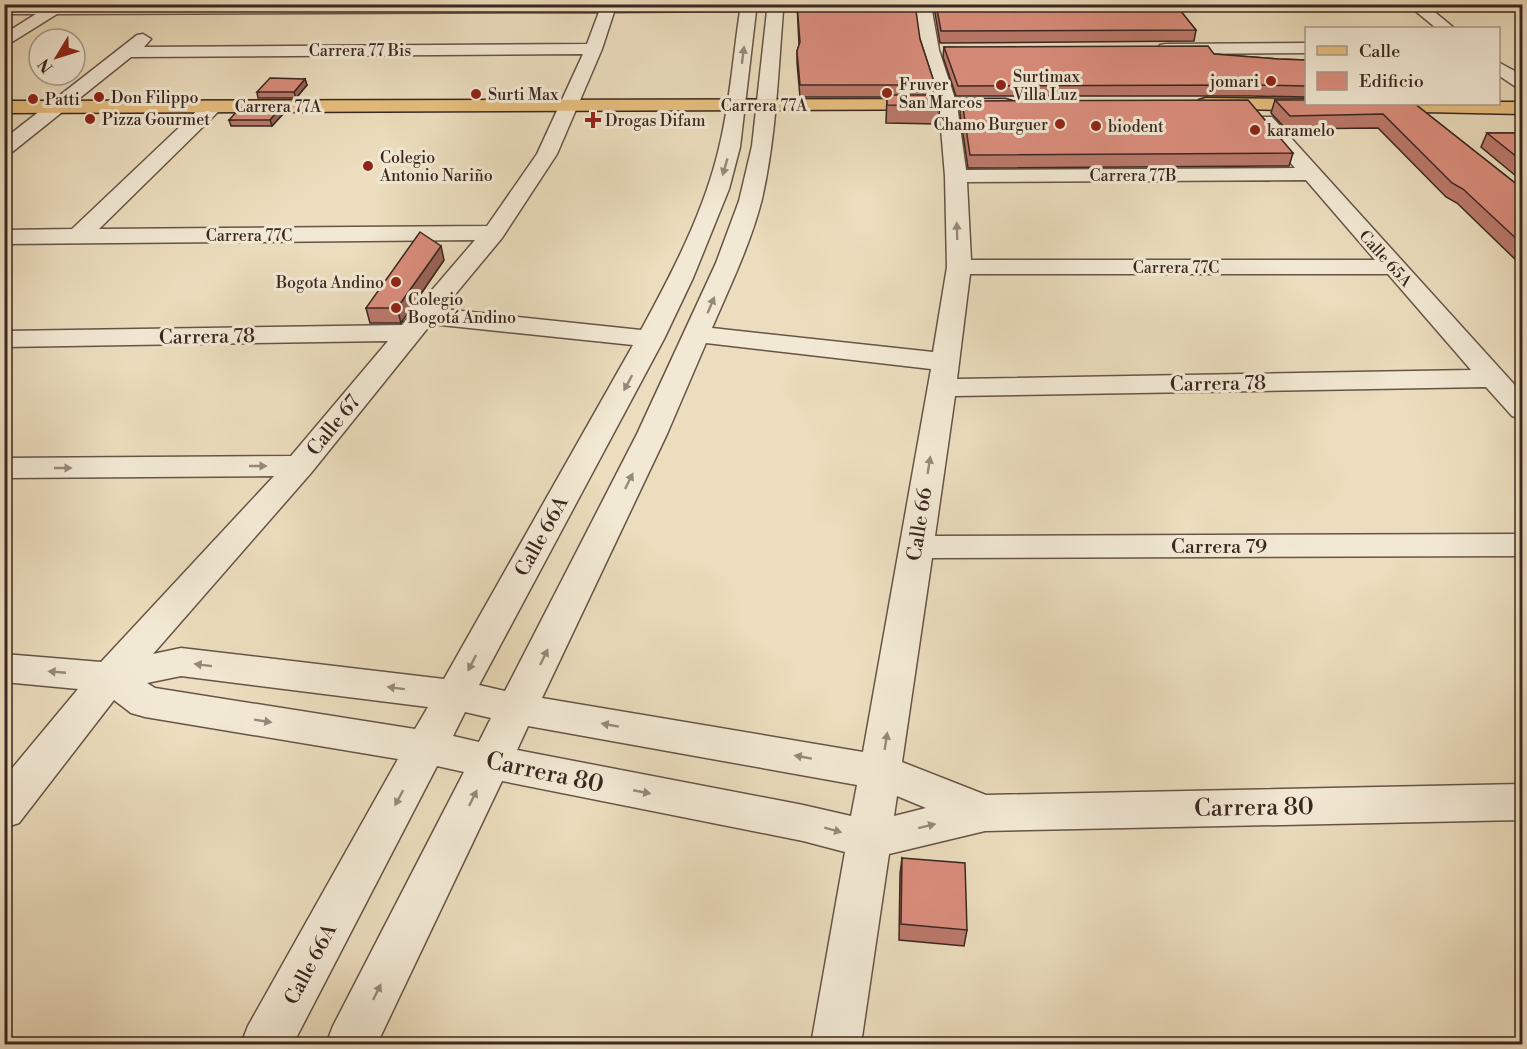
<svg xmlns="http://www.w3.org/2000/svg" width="1527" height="1049" viewBox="0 0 1527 1049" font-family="'Libre Bodoni',serif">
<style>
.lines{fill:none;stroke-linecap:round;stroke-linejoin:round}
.minor-casing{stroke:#665447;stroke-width:3}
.major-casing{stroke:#3a2720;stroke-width:3}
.minor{fill:#f2e9d4;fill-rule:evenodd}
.major{fill:#e6be7e;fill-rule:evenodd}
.wall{fill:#bb796b;stroke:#3a2720;stroke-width:1.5}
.shaded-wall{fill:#996357;stroke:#3a2720;stroke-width:1.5}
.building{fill:#da8d7c;stroke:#3a2720;stroke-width:1.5}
.oneway{fill:#96887a}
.poi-dot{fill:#8f2418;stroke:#f2e9d4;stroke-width:2}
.labels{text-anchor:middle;stroke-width:6;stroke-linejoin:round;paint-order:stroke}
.far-street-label{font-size:16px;fill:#3a2720;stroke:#f2e9d4}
.far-poi-label{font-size:16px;fill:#3a2720;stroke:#f2e9d4;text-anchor:start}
.street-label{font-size:20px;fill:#3a2720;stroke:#f2e9d4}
.near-street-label{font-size:24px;fill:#3a2720;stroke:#f2e9d4}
</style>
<rect width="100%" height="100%" fill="#ebddbd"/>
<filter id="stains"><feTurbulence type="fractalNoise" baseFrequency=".00333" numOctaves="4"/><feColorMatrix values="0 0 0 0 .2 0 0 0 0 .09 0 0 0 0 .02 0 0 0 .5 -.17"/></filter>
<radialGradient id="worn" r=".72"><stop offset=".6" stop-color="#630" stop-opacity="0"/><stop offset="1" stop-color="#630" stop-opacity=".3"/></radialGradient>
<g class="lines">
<defs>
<path id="minor" d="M 4,4 L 988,4 L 986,9 L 981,11 L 932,11 L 939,50 L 957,105 L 966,170 L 1295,168 L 1255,121 L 1258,117 L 1272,117 L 1522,393 L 1522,419 L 1512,416 L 1486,387 L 955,396 L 935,536 L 1522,534 L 1522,556 L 932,558 L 902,762 L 986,795 L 1522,784 L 1522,820 L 985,831 L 889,854 L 861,1044 L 811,1044 L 845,852 L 803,841 L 502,781 L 377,1044 L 326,1044 L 333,1026 L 464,772 L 437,766 L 293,1044 L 241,1044 L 248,1026 L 398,759 L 145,717 L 131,713 L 114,700 L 19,823 L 4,828 L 4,778 L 78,689 L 4,682 L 4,654 L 101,662 L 274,476 L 4,478 L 4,458 L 291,456 L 388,341 L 4,347 L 4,331 L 402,325 L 475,240 L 4,244 L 4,230 L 72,229 L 206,102 L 220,102 L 222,106 L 220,110 L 99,229 L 487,226 L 537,154 L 583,54 L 131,57 L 11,153 L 4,155 L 4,139 L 137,35 L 143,34 L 151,39 L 144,47 L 587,44 L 599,12 L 57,14 L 4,47 L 4,34 L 36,14 L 4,14 ZM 740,11 C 733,56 730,104 719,148 C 704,212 672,273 641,330 L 443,309 L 502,238 L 557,154 L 602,49 L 614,12 ZM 756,11 L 767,11 L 752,146 L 739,201 L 716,263 L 637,434 L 505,691 L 479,685 L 664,339 L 693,278 L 729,189 L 740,147 ZM 783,11 L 916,11 L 921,50 L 939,105 L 945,176 L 947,267 L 933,352 L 712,328 C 730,286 751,243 762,199 C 776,137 778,74 783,11 ZM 1306,180 L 1375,260 L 971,260 L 967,182 ZM 970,274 L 1388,274 L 1471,370 L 957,379 ZM 431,324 L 633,345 L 444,679 L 181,648 L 153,654 L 311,473 ZM 706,343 L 931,369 L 863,752 L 542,698 L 667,434 ZM 181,676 L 428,707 L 415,729 L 155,688 L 147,683 ZM 465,712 L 491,718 L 479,742 L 453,736 ZM 528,726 L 857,785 L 851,816 L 803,805 L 517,750 ZM 897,796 L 926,808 L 894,816 Z
M 1407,4 L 1425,4 L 1454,28 L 1436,28 Z
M 1306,43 L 1306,53 L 1166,54 L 1160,53 L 1158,49 L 1160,45 L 1166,44 Z
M 1498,62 L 1522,75 L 1522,88 L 1516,87 L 1498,75 Z"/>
<path id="major" d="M 1206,98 L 1306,99 L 1306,104 L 1329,105 L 1327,109 L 1320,111 L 1199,108 L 1197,104 L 1199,100 Z
M 1005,99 L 1012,101 L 1014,105 L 1012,109 L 4,113 L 4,101 Z
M 1498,102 L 1522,102 L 1522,114 L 1374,111 L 1367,109 L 1365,105 Z"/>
</defs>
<!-- minor casing -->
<use href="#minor" class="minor-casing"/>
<!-- major casing -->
<use href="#major" class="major-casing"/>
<!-- minor -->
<use href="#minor" class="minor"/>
<!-- major -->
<use href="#major" class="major"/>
</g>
<!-- wall -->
<path class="wall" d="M 797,4 L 920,39 L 935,85 L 934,95 L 940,106 L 938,124 L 886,123 L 887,97 L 800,97 L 797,63 L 797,51 L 799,45 Z
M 936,4 L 1175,4 L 1196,30 L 1194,41 L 940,43 L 935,13 Z
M 944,47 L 1214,54 L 1278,59 L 1306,60 L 1306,98 L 1306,97 L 1250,96 L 956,96 L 943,57 Z
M 305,79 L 307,85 L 296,98 L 258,98 L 257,92 Z
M 1275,100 L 1415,104 L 1519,186 L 1522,187 L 1522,269 L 1519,266 L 1520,264 L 1457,203 L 1446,197 L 1378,128 L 1286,129 L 1271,113 Z
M 962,101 L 1293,153 L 1289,166 L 968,168 L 960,113 Z
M 282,115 L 272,126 L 231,126 L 229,120 Z
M 1487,133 L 1522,133 L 1522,181 L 1481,147 Z
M 444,260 L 401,323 L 370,323 L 366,308 Z
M 902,858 L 967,930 L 964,946 L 899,940 L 900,874 Z"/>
<!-- shaded-wall -->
<path class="shaded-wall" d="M 305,79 L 307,85 L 296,98 L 294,92 Z
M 280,108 L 282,115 L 272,126 L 270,120 Z
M 441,246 L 444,260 L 401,323 L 397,308 Z"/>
<!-- building -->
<path class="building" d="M 797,4 L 915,4 L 920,39 L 935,85 L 800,85 L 797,51 L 800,42 Z
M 936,4 L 1175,4 L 1196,30 L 941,31 Z
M 1208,46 L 1214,54 L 1278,59 L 1306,60 L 1306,86 L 1253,85 L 958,86 L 944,47 Z
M 270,78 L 305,79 L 294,92 L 257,92 Z
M 887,95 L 939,95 L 940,106 L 887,105 Z
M 1248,100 L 1293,153 L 970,155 L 962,101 Z
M 1275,100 L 1306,100 L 1306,104 L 1415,104 L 1519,186 L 1522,187 L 1522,244 L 1463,189 L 1452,183 L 1383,114 L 1290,116 Z
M 240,108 L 280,108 L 270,120 L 229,120 Z
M 1487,133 L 1522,133 L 1522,161 Z
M 420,232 L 441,246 L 397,308 L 366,308 Z
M 902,858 L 965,863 L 967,930 L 901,924 Z"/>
<!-- one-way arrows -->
<defs><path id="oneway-solid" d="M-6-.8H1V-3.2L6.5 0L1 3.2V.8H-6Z" transform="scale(1.5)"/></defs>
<g class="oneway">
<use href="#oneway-solid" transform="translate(743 55) rotate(-83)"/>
<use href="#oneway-solid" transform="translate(725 167) rotate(106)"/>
<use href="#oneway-solid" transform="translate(957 231) rotate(-92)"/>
<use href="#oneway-solid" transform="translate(711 305) rotate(-67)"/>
<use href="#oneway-solid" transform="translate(628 383) rotate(118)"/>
<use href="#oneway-solid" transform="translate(929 465) rotate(-81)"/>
<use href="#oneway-solid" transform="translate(258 466)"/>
<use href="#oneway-solid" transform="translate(63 468)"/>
<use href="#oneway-solid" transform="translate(629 481) rotate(-64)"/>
<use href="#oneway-solid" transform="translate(544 657) rotate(-64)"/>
<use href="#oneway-solid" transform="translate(472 663) rotate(117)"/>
<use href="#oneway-solid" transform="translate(203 665) rotate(-173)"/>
<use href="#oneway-solid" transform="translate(57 672) rotate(-175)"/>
<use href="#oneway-solid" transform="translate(396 688) rotate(-173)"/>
<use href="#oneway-solid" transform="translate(263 721) rotate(9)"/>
<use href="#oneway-solid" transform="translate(610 725) rotate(-170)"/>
<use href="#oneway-solid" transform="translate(886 741) rotate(-81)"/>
<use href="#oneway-solid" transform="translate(803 757) rotate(-170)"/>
<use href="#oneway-solid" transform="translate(642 792) rotate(11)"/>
<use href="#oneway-solid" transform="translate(399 798) rotate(118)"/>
<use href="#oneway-solid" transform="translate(473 798) rotate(-64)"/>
<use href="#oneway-solid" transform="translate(927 826) rotate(-14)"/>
<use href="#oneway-solid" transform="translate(833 830) rotate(15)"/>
<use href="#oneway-solid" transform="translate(377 992) rotate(-64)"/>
</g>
<!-- markers -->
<g class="poi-dot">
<circle cx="1271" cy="81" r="6"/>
<circle cx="1001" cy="85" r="6"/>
<circle cx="887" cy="93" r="6"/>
<circle cx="476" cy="94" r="6"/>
<circle cx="99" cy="97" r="6"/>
<circle cx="33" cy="99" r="6"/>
<circle cx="90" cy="119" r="6"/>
<path d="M590 111h6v6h6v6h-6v6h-6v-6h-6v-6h6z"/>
<circle cx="1060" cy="124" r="6"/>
<circle cx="1096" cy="126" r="6"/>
<circle cx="1255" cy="130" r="6"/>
<circle cx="368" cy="166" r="6"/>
<circle cx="396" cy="282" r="6"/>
<circle cx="396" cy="308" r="6"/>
</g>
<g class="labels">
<!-- far-street labels -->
<g class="far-street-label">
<text x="360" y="56">Carrera 77 Bis</text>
<text x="764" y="111">Carrera 77A</text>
<text x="278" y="112">Carrera 77A</text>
<text x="1133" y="181">Carrera 77B</text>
<text x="249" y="241">Carrera 77C</text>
<text transform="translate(1386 258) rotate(48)" y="6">Calle 65A</text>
<text x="1176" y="273">Carrera 77C</text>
</g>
<!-- far-poi labels -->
<g class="far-poi-label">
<text x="1013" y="82">Surtimax<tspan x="1013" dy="18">Villa Luz</tspan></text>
<text x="1259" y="87" text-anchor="end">jomari</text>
<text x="899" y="90">Fruver<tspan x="899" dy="18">San Marcos</tspan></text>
<text x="488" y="100">Surti Max</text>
<text x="111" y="103">Don Filippo</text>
<text x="45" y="105">Patti</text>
<text x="102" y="125">Pizza Gourmet</text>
<text x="605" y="126">Drogas Difam</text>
<text x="1048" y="130" text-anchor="end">Chamo Burguer</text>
<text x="1108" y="132">biodent</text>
<text x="1267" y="136">karamelo</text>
<text x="380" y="163">Colegio<tspan x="380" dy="18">Antonio Nariño</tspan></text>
<text x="384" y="288" text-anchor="end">Bogota Andino</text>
<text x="408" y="305">Colegio<tspan x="408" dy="18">Bogotá Andino</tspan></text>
</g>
<!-- street labels -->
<g class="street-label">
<text transform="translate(207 336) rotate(-1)" y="7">Carrera 78</text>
<text transform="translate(1218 383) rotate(-1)" y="7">Carrera 78</text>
<text transform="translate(333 425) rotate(-51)" y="7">Calle 67</text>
<text transform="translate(919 524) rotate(-81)" y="7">Calle 66</text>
<text transform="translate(541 536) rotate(-61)" y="7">Calle 66A</text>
<text x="1219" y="553">Carrera 79</text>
<text transform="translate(310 964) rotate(-62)" y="7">Calle 66A</text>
</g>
<!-- near-street labels -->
<g class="near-street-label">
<text transform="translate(545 772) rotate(12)" y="8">Carrera 80</text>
<text transform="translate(1254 807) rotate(-1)" y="8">Carrera 80</text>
</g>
</g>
<!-- margin -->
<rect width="1527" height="1049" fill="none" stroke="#ebddbd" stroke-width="24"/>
<rect x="6" y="6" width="1515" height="1037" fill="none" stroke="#3a2720" stroke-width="3"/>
<rect x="12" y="12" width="1503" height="1025" fill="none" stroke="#3a2720" stroke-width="1.5"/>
<!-- legend -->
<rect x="1305" y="27" width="195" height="78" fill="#f2e9d4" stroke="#a89b8c" stroke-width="1.5"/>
<rect x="1317" y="46" width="30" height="9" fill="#e6be7e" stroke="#a89b8c" stroke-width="1.5"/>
<text x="1359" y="57" font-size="18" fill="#3a2720">Calle</text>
<rect x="1317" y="72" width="30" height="18" fill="#da8d7c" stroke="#a89b8c" stroke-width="1.5"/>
<text x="1359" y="87" font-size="18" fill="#3a2720">Edificio</text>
<!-- north arrow -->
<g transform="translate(57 57) rotate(232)"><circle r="28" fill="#f2e9d4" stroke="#a89b8c" stroke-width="1.5"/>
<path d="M0-4.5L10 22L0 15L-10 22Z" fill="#8f2418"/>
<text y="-9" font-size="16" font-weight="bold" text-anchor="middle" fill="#3a2720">N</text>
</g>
<rect width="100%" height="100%" filter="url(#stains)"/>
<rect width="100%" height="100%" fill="url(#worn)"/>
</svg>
